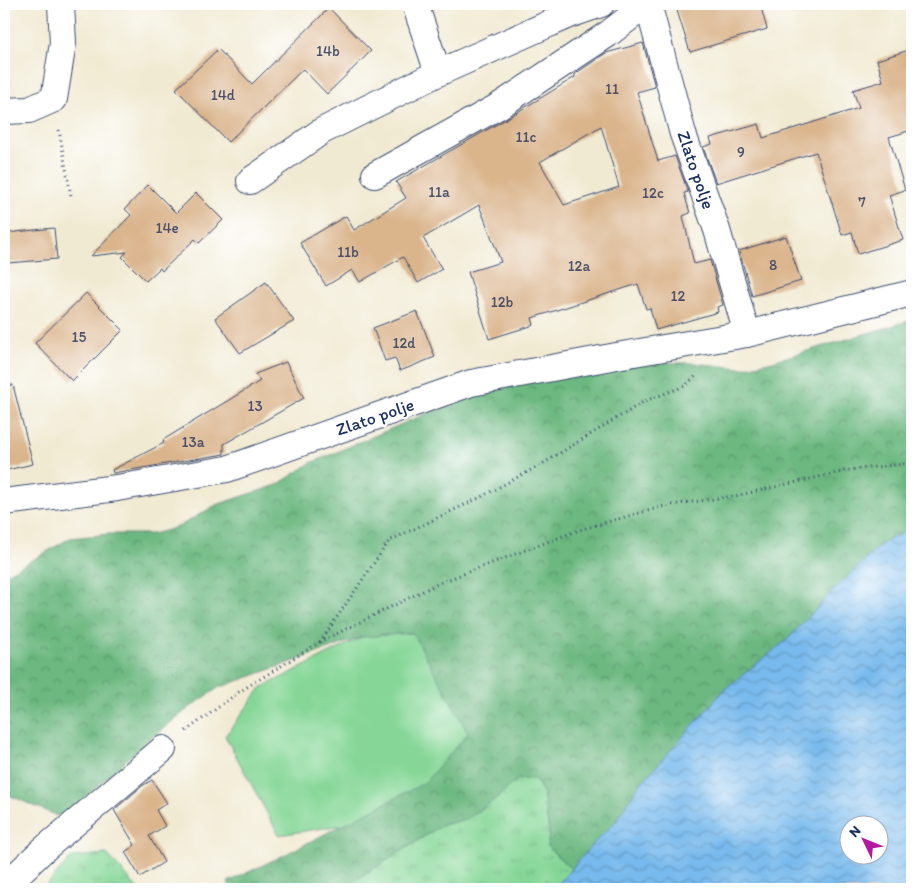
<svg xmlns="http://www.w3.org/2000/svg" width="916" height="893" viewBox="0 0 916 893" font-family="Itim,sans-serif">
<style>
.grass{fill:url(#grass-tufts);stroke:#50837a}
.forest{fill:url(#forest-crowns);stroke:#44746f}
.pitch{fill:#86d797;stroke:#50837a}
.water{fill:url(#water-waves);stroke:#4a74a6;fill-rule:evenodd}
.building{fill:#dab48b;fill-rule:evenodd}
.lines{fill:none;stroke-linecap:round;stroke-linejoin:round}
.minor-casing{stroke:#3b4b70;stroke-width:28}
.path{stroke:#3b4b70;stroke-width:3;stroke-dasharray:1 4;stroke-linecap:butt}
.minor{stroke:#fff;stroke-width:26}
.labels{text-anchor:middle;stroke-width:5;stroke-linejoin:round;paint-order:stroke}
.number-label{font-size:15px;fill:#4b5069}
.street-label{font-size:18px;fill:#1b2f5e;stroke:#fff}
</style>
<defs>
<pattern id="grass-tufts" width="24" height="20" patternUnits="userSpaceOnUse" patternTransform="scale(1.25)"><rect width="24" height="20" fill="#86d797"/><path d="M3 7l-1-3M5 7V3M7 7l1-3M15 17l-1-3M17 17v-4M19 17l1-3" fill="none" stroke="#73b985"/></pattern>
<pattern id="forest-crowns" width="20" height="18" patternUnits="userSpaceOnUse" patternTransform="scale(1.25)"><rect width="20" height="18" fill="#6cb880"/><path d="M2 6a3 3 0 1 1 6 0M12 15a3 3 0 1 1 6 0" fill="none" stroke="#58966c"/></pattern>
<pattern id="water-waves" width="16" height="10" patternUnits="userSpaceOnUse" patternTransform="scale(1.25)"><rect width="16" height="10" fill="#78baed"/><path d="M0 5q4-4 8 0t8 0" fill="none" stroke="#6298c3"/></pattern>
</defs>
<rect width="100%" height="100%" fill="#fff"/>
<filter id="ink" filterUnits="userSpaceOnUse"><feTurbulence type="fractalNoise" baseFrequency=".02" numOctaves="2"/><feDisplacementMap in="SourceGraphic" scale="10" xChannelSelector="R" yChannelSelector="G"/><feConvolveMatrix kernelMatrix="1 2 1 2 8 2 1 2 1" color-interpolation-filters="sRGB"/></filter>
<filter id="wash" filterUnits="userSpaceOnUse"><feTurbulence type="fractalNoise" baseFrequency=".0096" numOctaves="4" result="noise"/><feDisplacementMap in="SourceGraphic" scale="20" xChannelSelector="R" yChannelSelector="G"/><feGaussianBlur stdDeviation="1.12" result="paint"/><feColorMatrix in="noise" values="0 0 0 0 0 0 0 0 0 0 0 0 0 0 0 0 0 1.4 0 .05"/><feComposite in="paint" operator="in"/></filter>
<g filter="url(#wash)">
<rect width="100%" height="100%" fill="#f1ead3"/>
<!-- grass -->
<path class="grass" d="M 535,778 L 543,792 L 549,830 L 548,847 L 571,869 L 554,889 L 342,889 L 442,825 L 466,819 L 494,800 L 517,779 Z
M 107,854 L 138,889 L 43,889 L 72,857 Z"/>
<!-- forest -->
<path class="forest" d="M 912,320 L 912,528 L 883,543 L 832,592 L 787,640 L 726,688 L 637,788 L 615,822 L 571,869 L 548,847 L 549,830 L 543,792 L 535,779 L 518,779 L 494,800 L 466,819 L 442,825 L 342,889 L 231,889 L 228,882 L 288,853 L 423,783 L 412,633 L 362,637 L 218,688 L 189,708 L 146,742 L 62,818 L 4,793 L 4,575 L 36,558 L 70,538 L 110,534 L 153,534 L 178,527 L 216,505 L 277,485 L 311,463 L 423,415 L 475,396 L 541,378 L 623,362 L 694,363 L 741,368 L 773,361 Z"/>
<!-- pitch -->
<path class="pitch" d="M 413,633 L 468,733 L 424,783 L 343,825 L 279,835 L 225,736 L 261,688 L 362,637 Z"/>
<!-- water -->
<path class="water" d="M 912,528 L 912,889 L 554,889 L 594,843 L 615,822 L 637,788 L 726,688 L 787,640 L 832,592 L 883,543 ZM 848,826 L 878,826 L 878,856 L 848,856 Z"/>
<g id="blocks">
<!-- building -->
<path class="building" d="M 675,4 L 760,4 L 767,29 L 690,52 Z
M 329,8 L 371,51 L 327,94 L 303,69 L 228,142 L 176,89 L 218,49 L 252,84 Z
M 643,43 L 655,87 L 637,92 L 658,161 L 675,156 L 688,192 L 684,193 L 690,213 L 683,216 L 694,264 L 710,260 L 723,305 L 717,307 L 718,312 L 656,330 L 650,308 L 646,309 L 638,284 L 532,318 L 534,325 L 489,339 L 468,272 L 501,262 L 479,205 L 423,238 L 442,269 L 418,283 L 403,257 L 360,282 L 352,270 L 326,286 L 300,243 L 346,216 L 354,230 L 406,198 L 396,182 L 506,119 L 575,77 L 575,74 L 606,53 ZM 601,126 L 619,187 L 564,205 L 540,162 Z
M 912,49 L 912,130 L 889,137 L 905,190 L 889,195 L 903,240 L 858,254 L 852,232 L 842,235 L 816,152 L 716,183 L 703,147 L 712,144 L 710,138 L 759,124 L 763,138 L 859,108 L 853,90 L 883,81 L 877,60 Z
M 148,185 L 176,213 L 196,193 L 223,220 L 199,243 L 195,239 L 162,271 L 160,268 L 146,281 L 122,257 L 127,252 L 91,256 L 131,215 L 125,209 Z
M 54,228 L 57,259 L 8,263 L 6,233 Z
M 786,236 L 801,281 L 752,296 L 739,251 Z
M 266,282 L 294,321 L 240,353 L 215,318 Z
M 86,293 L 123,330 L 72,381 L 35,343 Z
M 417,311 L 435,357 L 400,371 L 395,358 L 385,361 L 373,328 Z
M 286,362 L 304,398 L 224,444 L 224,454 L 113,473 L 112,470 L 164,443 L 163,440 L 260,381 L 255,374 Z
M 13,385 L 33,464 L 7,470 L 4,456 L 4,386 Z
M 152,780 L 167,803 L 156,810 L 165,826 L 149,836 L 164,862 L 140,877 L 125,852 L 135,845 L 114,810 L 142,786 Z"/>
</g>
</g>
<g filter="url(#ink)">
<use href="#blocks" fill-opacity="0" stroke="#3b4b70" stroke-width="1"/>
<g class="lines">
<defs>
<path id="minor" d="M 420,4 L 417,10 L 438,73
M 648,4 L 683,134 L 717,230 L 747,334
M 4,111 L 29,110 L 54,99 L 63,43 L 61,4
M 375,175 L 499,106 L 608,34 L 647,4
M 250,181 L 322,131 L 438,73 L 569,15 L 601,4
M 4,502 L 117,488 L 227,469 L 471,383 L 622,355 L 747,334 L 912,293
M 4,887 L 43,850 L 163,749"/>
</defs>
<!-- minor casing -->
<use href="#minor" class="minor-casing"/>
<!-- path -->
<path class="path" d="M 59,130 L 71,196
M 320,642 L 389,541 L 481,497 L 542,464 L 645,401 L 685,386 L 698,374
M 186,731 L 239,692 L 320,642 L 439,583 L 579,530 L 664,506 L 735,496 L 850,470 L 912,463"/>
<!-- minor -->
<use href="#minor" class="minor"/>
</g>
</g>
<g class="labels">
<!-- number labels -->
<g class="number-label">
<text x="328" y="56">14b</text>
<text x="612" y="94">11</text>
<text x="223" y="100">14d</text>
<text x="526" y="142">11c</text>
<text x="741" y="157">9</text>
<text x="439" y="197">11a</text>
<text x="653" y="198">12c</text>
<text x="862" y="207">7</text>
<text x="167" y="233">14e</text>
<text x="348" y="257">11b</text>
<text x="773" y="270">8</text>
<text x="579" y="271">12a</text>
<text x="678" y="301">12</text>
<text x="502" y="307">12b</text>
<text x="79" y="342">15</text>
<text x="404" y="348">12d</text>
<text x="255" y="411">13</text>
<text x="193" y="447">13a</text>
</g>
<!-- street labels -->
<g class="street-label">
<text transform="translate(696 170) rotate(71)" y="6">Zlato polje</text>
<text transform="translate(375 417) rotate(-19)" y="6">Zlato polje</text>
</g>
</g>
<!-- margin -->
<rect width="916" height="893" fill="none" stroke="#fff" stroke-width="20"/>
<!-- north arrow -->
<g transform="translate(864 840) rotate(313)"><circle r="24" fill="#ffffff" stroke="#a4acbf"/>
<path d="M0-4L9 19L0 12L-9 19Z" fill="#b5179e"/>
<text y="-8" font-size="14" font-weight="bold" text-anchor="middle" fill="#1b2f5e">N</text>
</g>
</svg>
